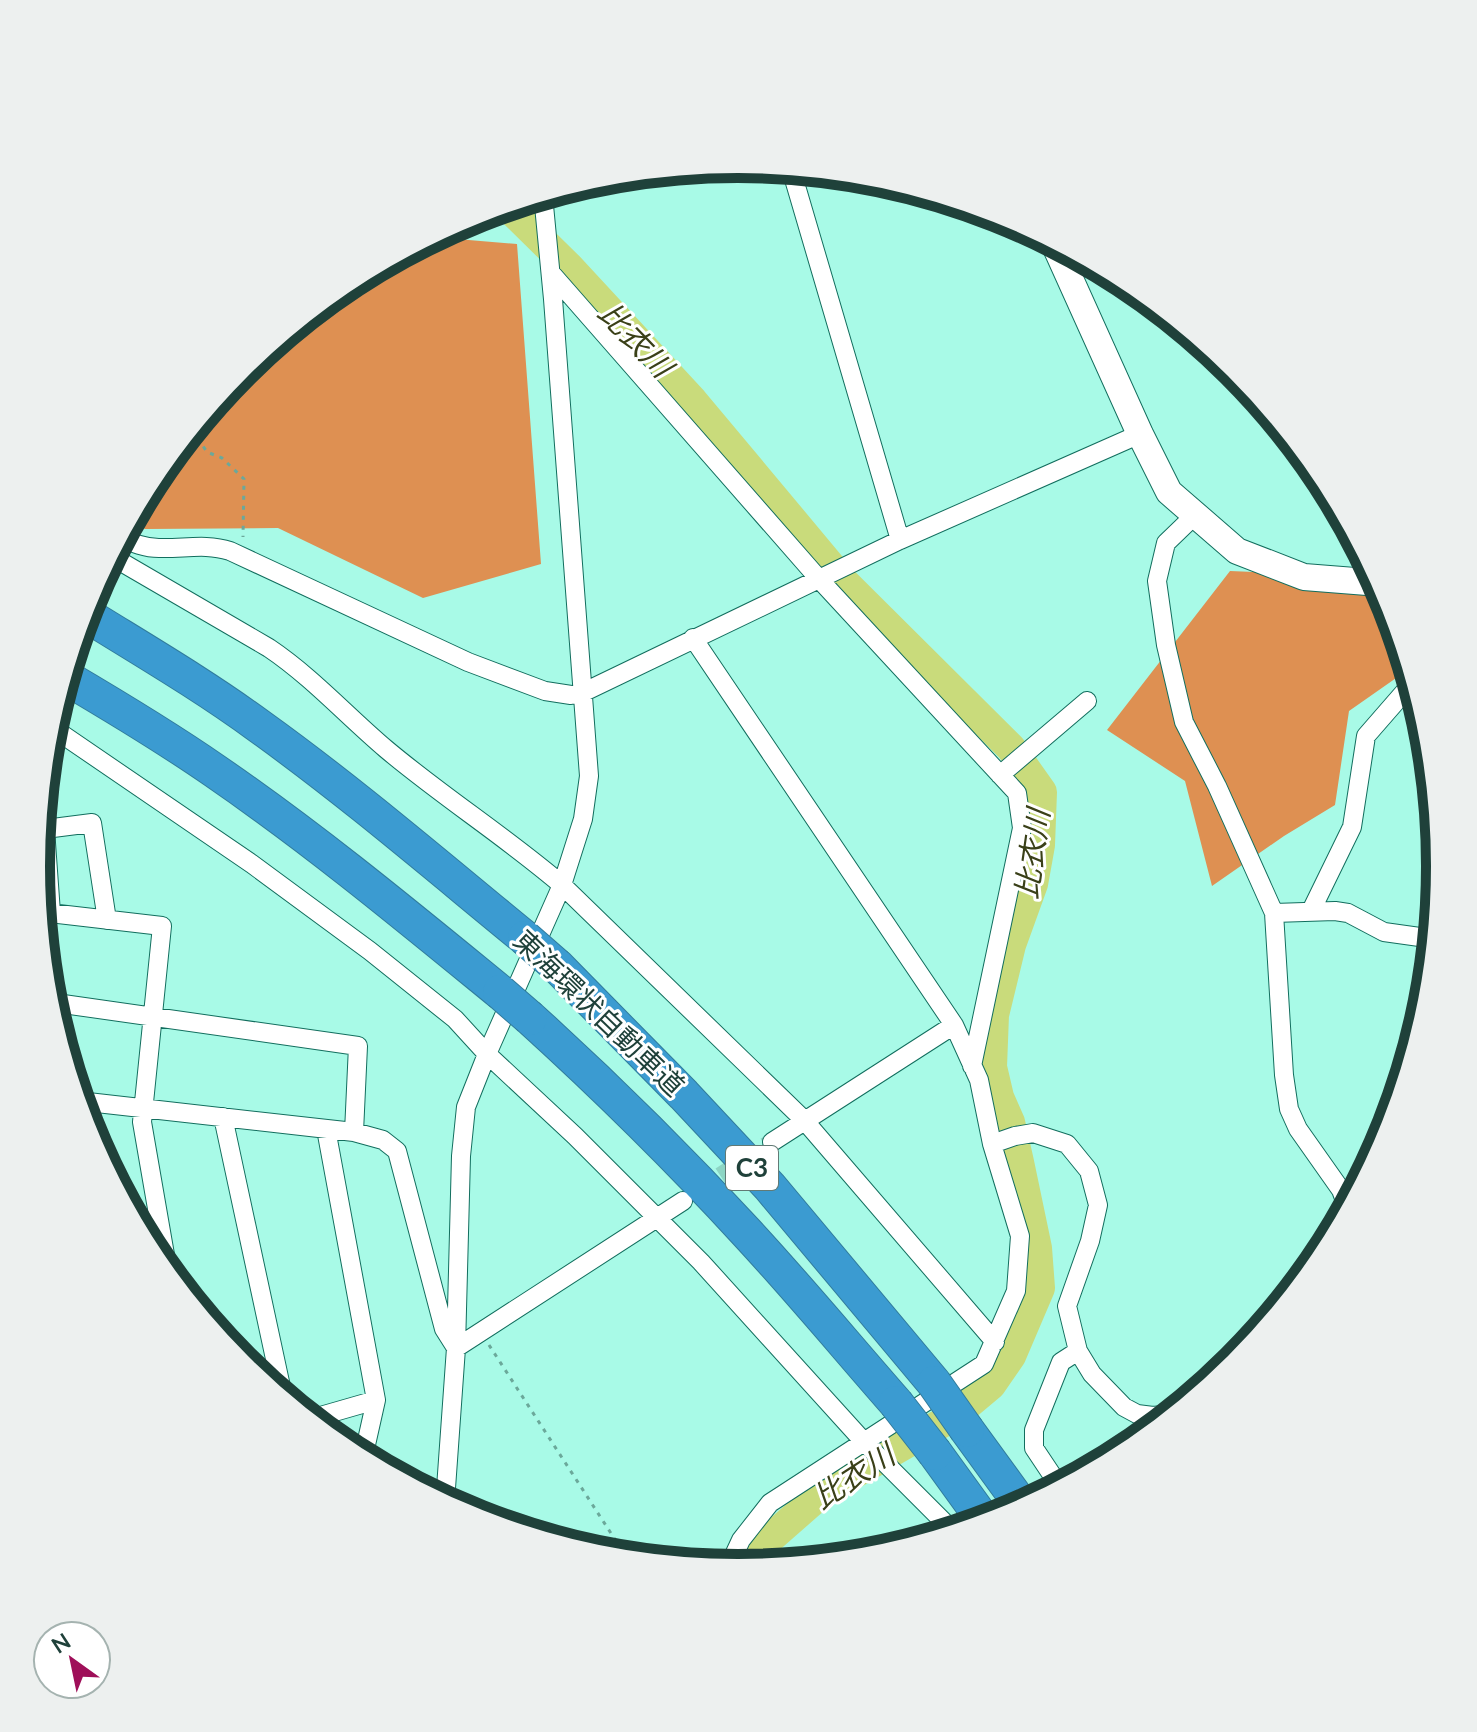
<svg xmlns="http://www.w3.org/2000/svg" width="1477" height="1732" viewBox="0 0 1477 1732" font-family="Lato,'Noto Sans JP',sans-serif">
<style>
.forest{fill:#de9052}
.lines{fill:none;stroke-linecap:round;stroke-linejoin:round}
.river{stroke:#c9db7b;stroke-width:30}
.street-tunnel{stroke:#8dd5c4;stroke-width:18;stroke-dasharray:18 9;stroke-linecap:butt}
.street-casing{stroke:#126e5e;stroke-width:20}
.secondary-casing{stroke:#126e5e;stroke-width:28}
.highway-casing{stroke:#317c9c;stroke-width:36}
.path{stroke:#6ba89a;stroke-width:3;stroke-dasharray:4 6;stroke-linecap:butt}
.street{stroke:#fff;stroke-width:18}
.secondary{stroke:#fff;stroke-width:26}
.highway{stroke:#3b9bd1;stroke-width:34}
.highway-bridge-casing{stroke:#317c9c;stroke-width:36;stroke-linecap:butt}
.highway-bridge{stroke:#3b9bd1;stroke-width:34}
.labels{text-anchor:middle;stroke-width:6;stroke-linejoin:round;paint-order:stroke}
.shield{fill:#fff;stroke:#627a75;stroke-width:2}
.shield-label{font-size:26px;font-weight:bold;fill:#1f413a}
.street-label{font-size:28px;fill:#1f413a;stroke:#fff}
.water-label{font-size:30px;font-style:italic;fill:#3a4018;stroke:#fff}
.rim{fill:none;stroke:#1f413a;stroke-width:10}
</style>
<rect width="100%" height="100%" fill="#a8fae7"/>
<!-- forest -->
<path class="forest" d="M 433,237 L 517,244 L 541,564 L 423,598 L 278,528 L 145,529 L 129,522 L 155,475 L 242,369 L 349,282 Z
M 1230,571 L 1377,577 L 1388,598 L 1409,669 L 1349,711 L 1335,805 L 1284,836 L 1212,886 L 1185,781 L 1107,730 Z"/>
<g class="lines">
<!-- river -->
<path class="river" d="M 507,206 L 569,267 L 693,401 L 845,583 L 1011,748 L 1042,792 L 1040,845 L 1033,884 L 1011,945 L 994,1015 L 992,1067 L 999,1097 L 1010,1122 L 1019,1162 L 1037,1248 L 1040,1288 L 1011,1356 L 991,1385 L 954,1416 L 824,1491 L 767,1541 L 754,1567"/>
<!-- street-tunnel -->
<path class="street-tunnel" d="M 698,1191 L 772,1142"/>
<defs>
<path id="street" d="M 791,169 L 900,540
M 551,273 L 819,579 L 1017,793 L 1022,828 L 972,1066
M 1195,515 L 1166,543 L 1157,581 L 1166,645 L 1184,722 L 1217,786 L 1274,913 L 1284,1075 L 1289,1109 L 1298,1129 L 1341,1190 L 1348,1209
M 121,538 C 133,543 145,548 159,548 C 183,549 206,543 230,551 L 468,662 L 545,691 L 571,695 L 582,693 L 900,540 L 1140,434
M 111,556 L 269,648 C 312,677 347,716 386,749 C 443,797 506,837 562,885 L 804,1120 L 995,1342
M 693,638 L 954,1025 L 979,1080 L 992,1144 L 1020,1236 L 1016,1291 L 984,1364 L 770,1503 L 741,1540 L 728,1568
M 50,726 L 252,864 L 370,951 L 455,1019 L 487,1054 L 575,1136 L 701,1262 L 865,1443 L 953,1531
M 1000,775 L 1087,701
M 40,825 L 45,829 L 92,823 L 107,920
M 45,829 L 51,913
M 1311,911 L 1352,827 L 1366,736 L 1413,682
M 41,912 L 162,926 L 142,1122 L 168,1272
M 1274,913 L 1335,911 L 1348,913 L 1384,932 L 1434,939
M 49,1002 L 358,1046 L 354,1132
M 79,1101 L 354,1132 L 383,1140 L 397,1151 L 444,1329 L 456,1348
M 223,1117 L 283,1396
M 326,1129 L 376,1400 L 363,1458
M 772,1142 L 954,1025
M 992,1144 L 1015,1136 L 1033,1133 L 1067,1144 L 1089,1171 L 1098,1205 L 1090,1241 L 1067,1306 L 1078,1351 L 1092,1374 L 1124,1407 L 1137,1414 L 1153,1416 L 1172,1414
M 456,1348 L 683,1201
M 310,1419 L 376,1400
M 1060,1487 L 1034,1448 L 1034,1430 L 1061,1362 L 1078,1351
M 445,1502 L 456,1348 L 461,1156 L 466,1107 L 487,1054 L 562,885 L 583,819 L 589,776 L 553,299 L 543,195"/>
<path id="secondary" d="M 1053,241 L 1140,434 L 1169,492 L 1237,551 L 1304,577 L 1380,583"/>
<path id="highway" d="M 85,614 C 143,650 203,685 259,726 C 351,792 437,866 525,938
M 65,677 C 116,707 166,737 215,771 C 314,839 407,916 500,992
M 557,966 L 684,1095 L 770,1187 L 934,1383
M 530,1018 C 605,1086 678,1158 747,1233 C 798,1288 846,1346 896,1403
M 967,1430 L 1023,1507
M 935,1453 L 985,1522"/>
</defs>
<!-- street casing -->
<use href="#street" class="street-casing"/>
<!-- secondary casing -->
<use href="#secondary" class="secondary-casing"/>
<!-- highway casing -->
<use href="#highway" class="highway-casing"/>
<!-- path -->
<path class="path" d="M 192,430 L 207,452 L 222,458 L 244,479 L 243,537
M 489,1345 L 627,1558"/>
<!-- street -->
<use href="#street" class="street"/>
<!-- secondary -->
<use href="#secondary" class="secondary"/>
<!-- highway -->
<use href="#highway" class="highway"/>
<defs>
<path id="highway-bridge" d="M 525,938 L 557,966
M 500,992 L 530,1018
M 934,1383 L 967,1430
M 896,1403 L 935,1453"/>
</defs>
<!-- highway-bridge casing -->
<use href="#highway-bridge" class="highway-bridge-casing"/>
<!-- highway-bridge -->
<use href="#highway-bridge" class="highway-bridge"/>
</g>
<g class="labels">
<!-- shield labels -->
<rect class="shield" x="726" y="1146" width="52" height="44" rx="6"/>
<g class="shield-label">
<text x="752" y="1177">C3</text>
</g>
<!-- street labels -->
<g class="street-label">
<text transform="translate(599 1013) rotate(44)" y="10">東海環状自動車道</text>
</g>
<!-- water labels -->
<g class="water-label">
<text transform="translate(635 340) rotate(46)" y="10">比衣川</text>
<text transform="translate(1033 854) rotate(-82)" y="10">比衣川</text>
<text transform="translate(854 1477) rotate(-33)" y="10">比衣川</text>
</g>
</g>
<!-- crop -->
<path d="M0 0H1477V1732H0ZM50 866a688 688 0 1 1 1376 0a688 688 0 1 1-1376 0Z" fill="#edf0ef" fill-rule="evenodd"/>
<path class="rim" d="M50 866a688 688 0 1 1 1376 0a688 688 0 1 1-1376 0Z"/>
<!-- north arrow -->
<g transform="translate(72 1660) rotate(327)"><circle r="38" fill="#ffffff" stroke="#a5b3b0" stroke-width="2"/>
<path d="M0-6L14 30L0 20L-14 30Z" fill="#9f0f59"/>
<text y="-12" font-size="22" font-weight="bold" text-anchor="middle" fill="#1f413a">N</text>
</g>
</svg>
